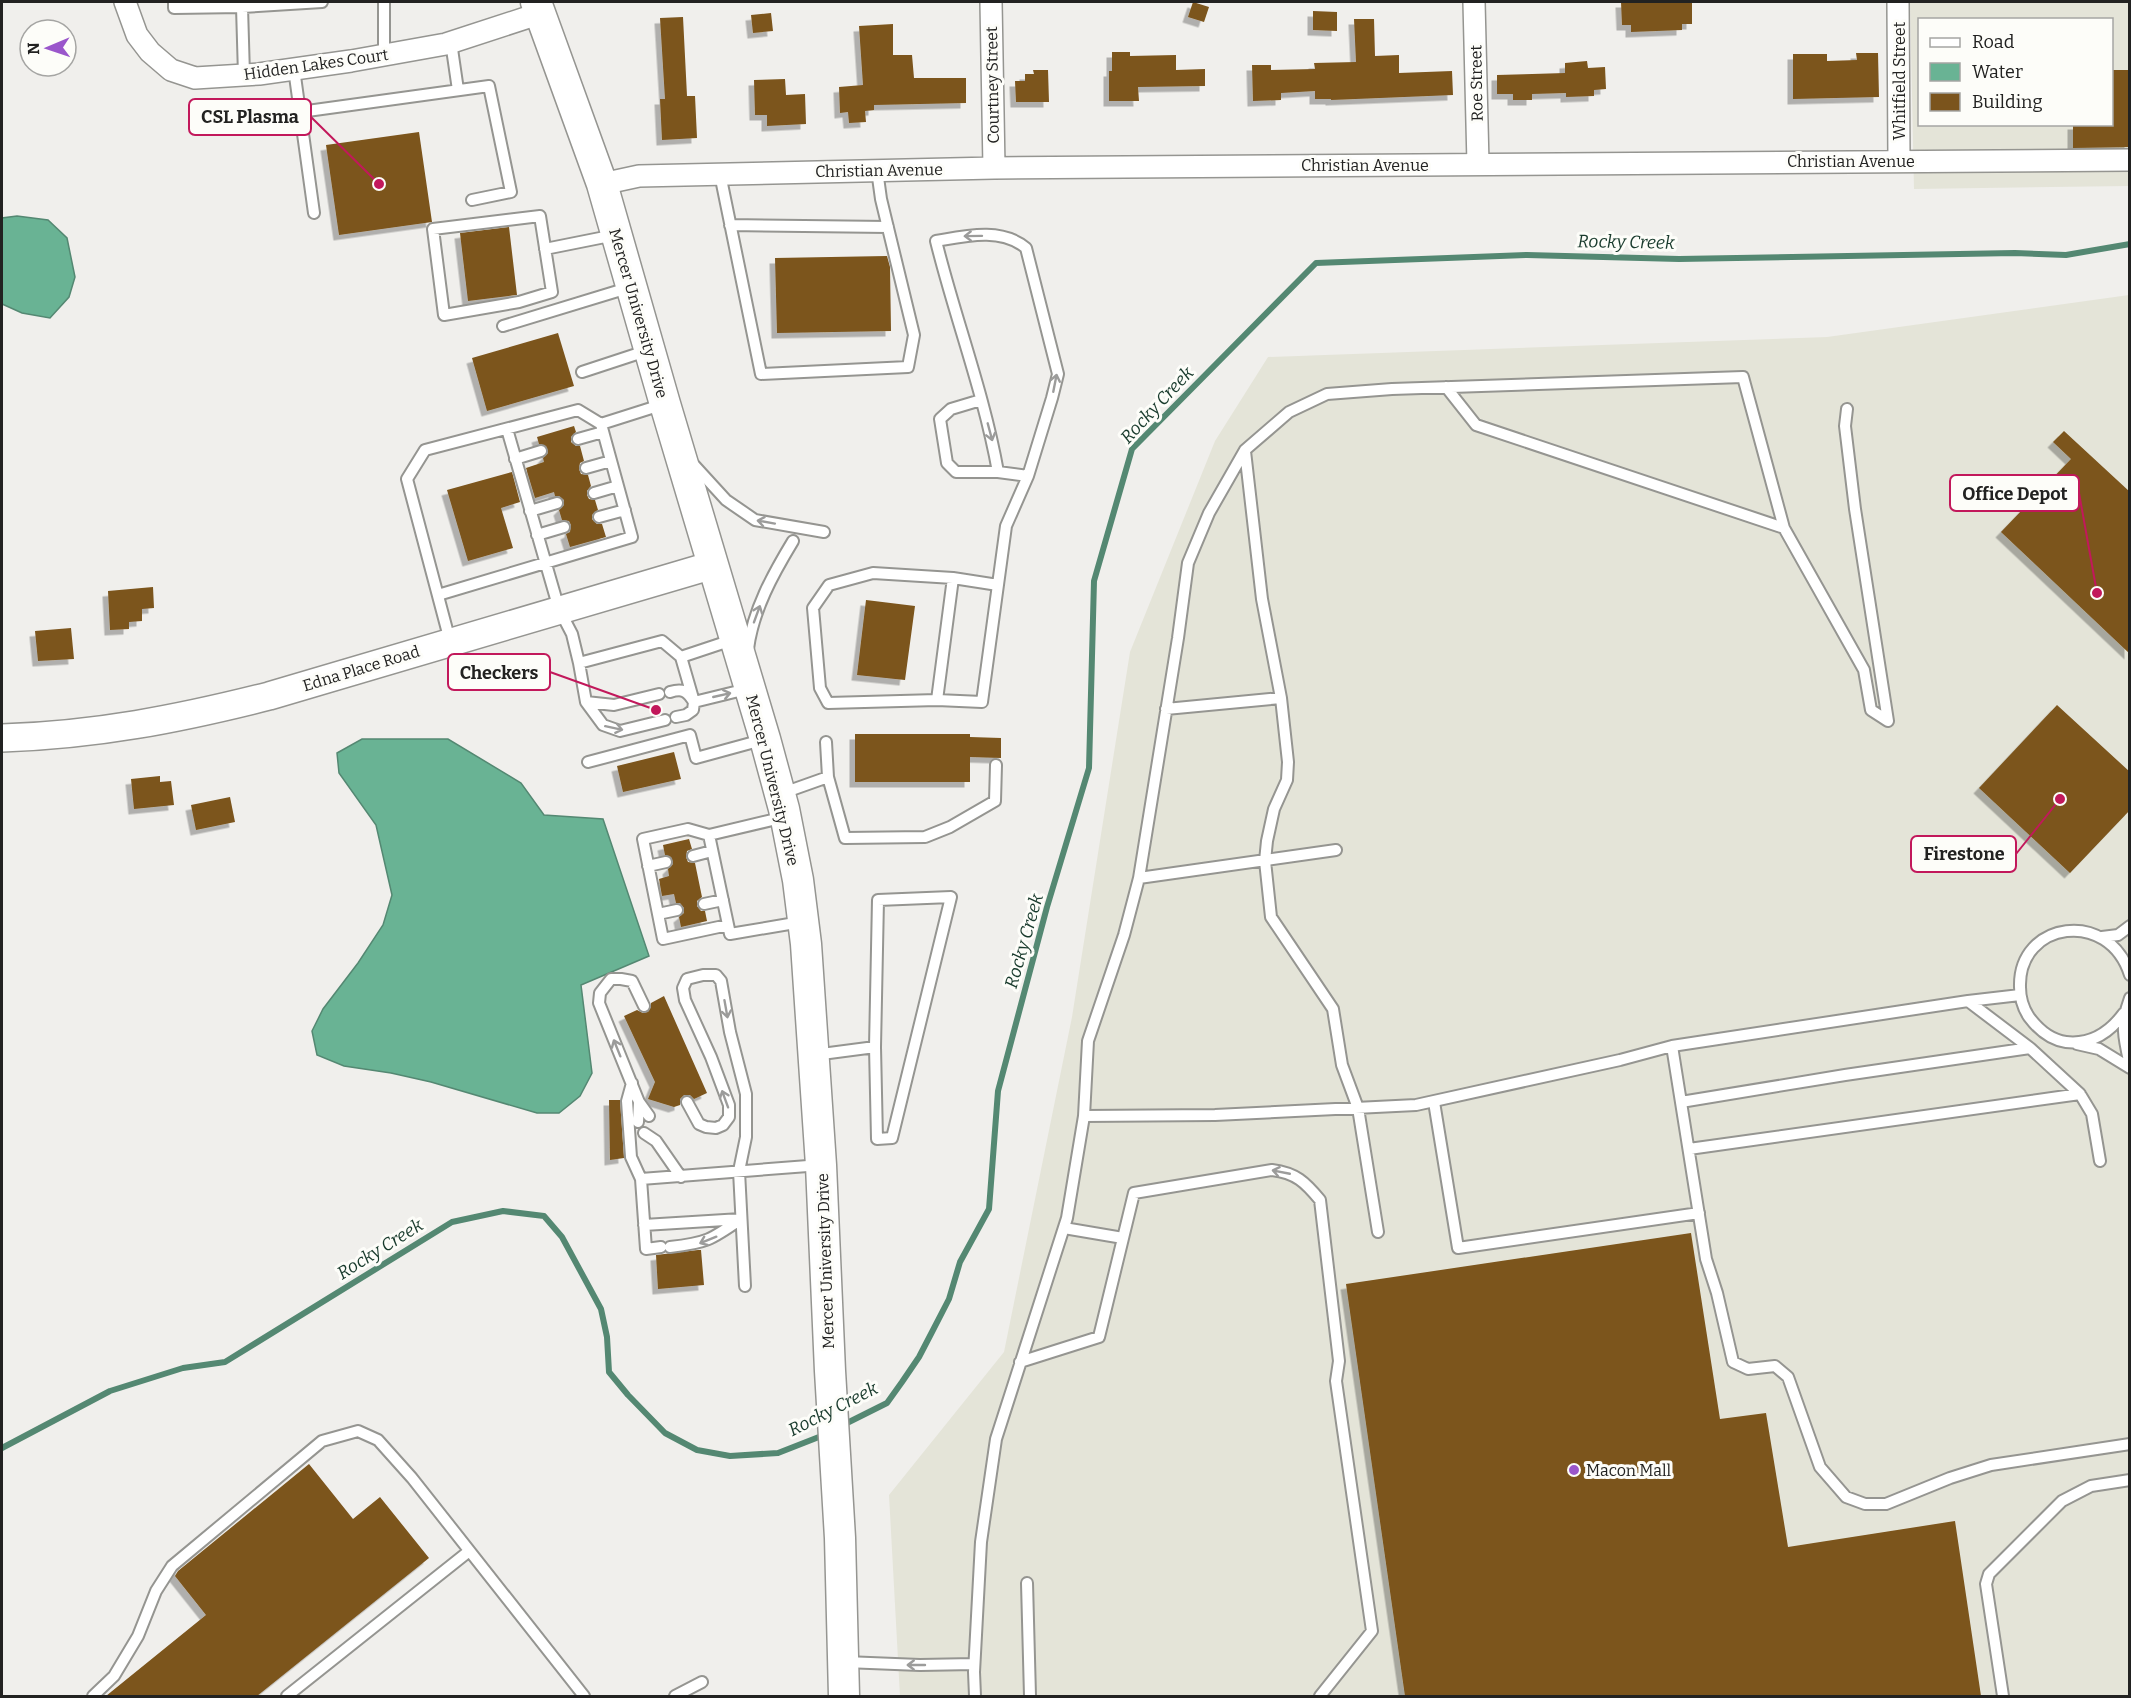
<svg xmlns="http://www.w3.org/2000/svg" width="2131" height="1698" viewBox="0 0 2131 1698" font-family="Bitter,serif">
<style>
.built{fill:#e4e4d8;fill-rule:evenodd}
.water{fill:#69b394;stroke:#548872;stroke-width:1.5}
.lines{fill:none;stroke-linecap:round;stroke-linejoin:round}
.stream{stroke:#548872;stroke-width:6}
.building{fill:#7b541c;filter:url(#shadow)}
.service-casing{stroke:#959591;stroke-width:14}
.minor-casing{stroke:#959591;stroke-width:24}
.tertiary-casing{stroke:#959591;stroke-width:30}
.secondary-casing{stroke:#959591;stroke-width:33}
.service{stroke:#fff;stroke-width:10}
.minor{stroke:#fff;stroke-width:21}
.tertiary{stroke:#fff;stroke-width:27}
.secondary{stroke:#fff;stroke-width:30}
.oneway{stroke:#9c9c9b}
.poi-dot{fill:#9a56cb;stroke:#fdfdf9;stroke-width:2}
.labels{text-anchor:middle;stroke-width:6;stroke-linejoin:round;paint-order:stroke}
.street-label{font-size:16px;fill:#222221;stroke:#fdfdf9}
.poi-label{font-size:16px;fill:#222221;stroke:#fdfdf9;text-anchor:start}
.water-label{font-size:18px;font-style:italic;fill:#183a2c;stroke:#fdfdf9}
.leader{fill:none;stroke:#c2185b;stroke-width:2}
.callout-dot{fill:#c2185b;stroke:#fdfdf9;stroke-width:2}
.callout{fill:#fdfdf9;stroke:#c2185b;stroke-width:2}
.callout-label{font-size:18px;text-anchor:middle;font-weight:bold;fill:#222221}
</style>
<defs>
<filter id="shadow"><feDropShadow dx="-5.5" dy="5.5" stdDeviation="0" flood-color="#0004"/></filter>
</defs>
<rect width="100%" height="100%" fill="#f0efec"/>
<!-- built -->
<path class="built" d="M 1910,2 L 2129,2 L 2129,186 L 1914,189 ZM 1920,20 L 2112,20 L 2112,124 L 1920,124 Z
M 2129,295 L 2129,1696 L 900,1696 L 889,1495 L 1004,1352 L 1072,1017 L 1130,652 L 1215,441 L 1268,357 L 1827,337 Z"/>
<!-- water -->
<path class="water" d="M 17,216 L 48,220 L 67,238 L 75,277 L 69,297 L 50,318 L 22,313 L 2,304 L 2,218 Z
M 362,739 L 448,739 L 521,783 L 544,815 L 603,819 L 649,956 L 581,985 L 592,1073 L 580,1096 L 559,1113 L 537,1113 L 431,1082 L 391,1073 L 344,1066 L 317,1055 L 312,1031 L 323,1009 L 358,963 L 383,925 L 392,895 L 376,825 L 339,773 L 337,753 Z"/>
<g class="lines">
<!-- stream -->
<path class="stream" d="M 841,1426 L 887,1403 L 902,1382 L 919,1357 L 932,1332 L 949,1299 L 960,1262 L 989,1209 L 998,1091 L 1047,907 L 1089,768 L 1094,581 L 1132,449 L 1316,263 L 1527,255 L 1679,259 L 2015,253 L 2066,255 L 2130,244
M 2,1448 L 110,1391 L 183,1368 L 225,1362 L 452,1222 L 503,1211 L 544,1216 L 562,1237 L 601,1309 L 607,1337 L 609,1372 L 628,1395 L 665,1433 L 697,1450 L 730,1456 L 778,1453 L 824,1435"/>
</g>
<!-- building -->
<path class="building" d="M 1193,2 L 1209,7 L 1204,22 L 1188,17 Z
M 1621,2 L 1692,2 L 1692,24 L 1682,24 L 1682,30 L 1631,32 L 1631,25 L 1622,25 Z
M 1313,11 L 1337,12 L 1337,31 L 1313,30 Z
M 771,13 L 773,31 L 753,33 L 751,15 Z
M 683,17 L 687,96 L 695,96 L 697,138 L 662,140 L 660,99 L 665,99 L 660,18 Z
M 1354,19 L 1374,19 L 1375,56 L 1399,55 L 1399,73 L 1452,71 L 1453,95 L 1331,100 L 1331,99 L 1315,99 L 1315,91 L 1281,93 L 1281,100 L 1253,101 L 1252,65 L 1271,65 L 1271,70 L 1315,69 L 1314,63 L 1356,62 Z
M 893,24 L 893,55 L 912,55 L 914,78 L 966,78 L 966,103 L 874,105 L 874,110 L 865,111 L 866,122 L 849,123 L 848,112 L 840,113 L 839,87 L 863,85 L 859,26 Z
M 1112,52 L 1130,52 L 1130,56 L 1176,55 L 1176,70 L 1205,69 L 1205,86 L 1138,87 L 1139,101 L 1109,101 L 1109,71 L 1112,71 Z
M 1856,53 L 1878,53 L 1879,97 L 1793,99 L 1793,54 L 1827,54 L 1827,61 L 1857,60 Z
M 1587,61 L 1588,68 L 1605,67 L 1606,89 L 1594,90 L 1594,96 L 1566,97 L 1566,93 L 1532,94 L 1532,100 L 1513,100 L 1513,94 L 1497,94 L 1497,75 L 1565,73 L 1565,63 Z
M 1033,70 L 1048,70 L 1049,102 L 1016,102 L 1015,81 L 1025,81 L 1025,74 L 1034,74 Z
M 2112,70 L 2130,70 L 2130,147 L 2073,148 L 2073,124 L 2112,124 Z
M 785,79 L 786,95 L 805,94 L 806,124 L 767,126 L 767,115 L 755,115 L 754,80 Z
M 419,132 L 432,222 L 339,235 L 326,145 Z
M 509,227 L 517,295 L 468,301 L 460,233 Z
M 887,256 L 890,267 L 891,331 L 777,333 L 775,258 Z
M 558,333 L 574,386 L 487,411 L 472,358 Z
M 574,426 L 576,432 L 571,437 L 571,442 L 576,446 L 580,446 L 584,461 L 580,463 L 579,469 L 581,474 L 588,475 L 591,486 L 587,491 L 587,495 L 589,499 L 595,500 L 598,510 L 592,515 L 592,519 L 597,524 L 602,524 L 606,537 L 570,547 L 566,534 L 570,532 L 571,525 L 569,521 L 562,520 L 559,510 L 564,505 L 564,500 L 559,496 L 555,496 L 554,492 L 535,498 L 526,468 L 544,462 L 543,458 L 548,453 L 546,446 L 539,444 L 537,437 Z
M 2064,431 L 2130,492 L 2130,654 L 2001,532 L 2071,459 L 2053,442 Z
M 512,472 L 520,502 L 501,508 L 513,548 L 468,561 L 447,490 Z
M 153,587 L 154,608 L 142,609 L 142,621 L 129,622 L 129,629 L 110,630 L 108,591 Z
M 866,600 L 915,606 L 905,680 L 857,675 Z
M 71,628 L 74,659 L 38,661 L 35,631 Z
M 2057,705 L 2130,772 L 2130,810 L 2070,873 L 1979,788 Z
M 855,734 L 970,734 L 970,737 L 1001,738 L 1001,758 L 970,757 L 970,782 L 855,782 Z
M 674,752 L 681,779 L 623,792 L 617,766 Z
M 160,776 L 160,782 L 171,781 L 174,805 L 134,809 L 131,779 Z
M 230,797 L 235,822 L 196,830 L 191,805 Z
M 689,839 L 692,849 L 687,851 L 686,857 L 688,862 L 695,863 L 702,897 L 697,901 L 697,906 L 701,911 L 705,911 L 707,921 L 681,927 L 679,917 L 684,913 L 684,908 L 680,903 L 676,903 L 674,894 L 662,896 L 659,879 L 669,876 L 668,869 L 673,864 L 671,857 L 665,855 L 663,845 Z
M 664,996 L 707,1093 L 694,1099 L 690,1095 L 684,1095 L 680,1099 L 680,1105 L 674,1107 L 648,1099 L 655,1082 L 624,1016 L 637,1010 L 643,1013 L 648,1012 L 651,1007 L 651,1003 Z
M 609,1100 L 620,1100 L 624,1158 L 610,1160 Z
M 1691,1233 L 1720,1419 L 1766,1413 L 1788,1547 L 1955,1521 L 1981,1696 L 1405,1696 L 1346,1284 Z
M 698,1250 L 701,1250 L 704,1285 L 658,1289 L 656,1255 Z
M 309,1464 L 353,1519 L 380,1497 L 429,1558 L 257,1696 L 106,1696 L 206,1615 L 175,1576 L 178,1571 Z"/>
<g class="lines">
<defs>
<path id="service" d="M 174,2 L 174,8 L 242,7
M 384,2 L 384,55
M 451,42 L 458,90
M 294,69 L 314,213
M 244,75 L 242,7 L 322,2
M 300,112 L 489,86 L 511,192 L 472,200
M 720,174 L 761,374 L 908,367 L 914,335 L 881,199 L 877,170
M 540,216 L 552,292 L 519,302 L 444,315 L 433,229 Z
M 730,225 L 888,227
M 545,249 L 615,235
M 503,326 L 631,287
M 582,372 L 649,350
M 1446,387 L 1476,425 L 1784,528
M 981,400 L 951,409 L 940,419 L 947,463 L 956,472 L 998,472 L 1028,476 L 1052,398 L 1058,374 L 1026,248 C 1001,227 965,236 936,241 C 955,318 984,393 998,472
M 1847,409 L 1845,426 L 1855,509 L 1888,721
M 507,429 L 559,609 L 572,634 L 579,663 L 662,641 L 681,657 L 694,702 L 693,710 L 686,715 L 676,717
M 578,439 L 603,432
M 1245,451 L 1262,599 L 1281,698 L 1288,762 L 1287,780 L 1274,809 L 1267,841 L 1265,861 L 1271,917 L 1333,1009 L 1342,1065 L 1358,1108 L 1378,1232
M 515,459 L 541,451
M 694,465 L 726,500 L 755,520 L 824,532
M 586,468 L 611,461
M 594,493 L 618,486
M 530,511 L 557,503
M 599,517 L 625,510
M 537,535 L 564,527
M 953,578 L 998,585
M 438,595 L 632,537 L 601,424
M 450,641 L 407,479 L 425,450 L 578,410 L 601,424 L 664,404
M 748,649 C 753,610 773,574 793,541
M 681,657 L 735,639
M 579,663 L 586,702 L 603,725 L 620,731 L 665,720
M 670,692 C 683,688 687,691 694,702 L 747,689
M 937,700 L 828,703 L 820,688 L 813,608 L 829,585 L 873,573 L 953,578 L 937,700 L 982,702 L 1006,526 L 1028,476
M 586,702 L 614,705 L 659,694
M 1166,709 L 1281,698
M 588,762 L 690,735 L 696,758 L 762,740
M 828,777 L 845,838 L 925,837 L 950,827 L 995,801 L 996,765
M 783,793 L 828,777 L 826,742
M 785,817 L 709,835 L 730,934 L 801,922
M 709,835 L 688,829 L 643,839 L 663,939 L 728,925
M 693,856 L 712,851
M 648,866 L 666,862
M 1139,878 L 1336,850
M 704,904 L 723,900
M 658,914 L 677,910
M 2102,937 L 2118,935 L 2130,926
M 2130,998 C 2120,1024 2124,1039 2130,1065
M 1968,1001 L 2020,995
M 644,1006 L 632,981 L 621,979 L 611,979 L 600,993 L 599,1003 L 639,1102 L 649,1116
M 2124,1013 C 2110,1032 2092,1045 2066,1042 C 2051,1040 2038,1029 2029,1017 C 2023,1008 2020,998 2020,987 C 2018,921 2109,908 2130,975
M 2077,1044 L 2099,1049 L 2130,1068
M 1672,1046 L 1706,1259 L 1717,1293 L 1733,1362 L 1748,1369 L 1775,1366 L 1788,1377 L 1820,1467 L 1846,1497 L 1865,1504 L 1886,1504 L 1950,1478 L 1991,1465 L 2130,1444
M 814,1055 L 875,1047 L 877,1139 L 892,1138 L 951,897 L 878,900 L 875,1047
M 632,1083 L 627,1101 L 631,1157 L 641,1179
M 687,1102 L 699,1124 L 706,1127 L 716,1128 L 723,1125 L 729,1117 L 729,1105 L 711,1057 L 685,1000 L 683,988 L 687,979 L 703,975 L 716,975 L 721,981 L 730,1032 L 746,1094 L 746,1137 L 739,1171 L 745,1286
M 1434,1102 L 1458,1248 L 1699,1213
M 1681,1102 L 1845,1075 L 2030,1048
M 1084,1116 L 1215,1115 L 1416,1105 L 1620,1060 L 1672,1046 L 1968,1001 L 2030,1048 L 2080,1094
M 638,1122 L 639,1102
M 644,1133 L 656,1141 L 681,1177
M 1689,1149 L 2080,1094 L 2092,1114 L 2100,1161
M 644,1225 L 741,1219
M 1064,1228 L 1123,1238
M 661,1247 L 646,1249 L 641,1179 L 821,1165
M 670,1247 C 706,1243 711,1240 741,1219
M 1020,1362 L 1099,1337 L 1134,1193 L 1272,1170 C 1296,1173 1305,1182 1320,1200 L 1339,1361 L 1336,1381 L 1372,1631 L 1320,1696
M 1027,1583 L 1030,1696
M 845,1662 L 920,1665 L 974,1664
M 93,1696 L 114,1676 L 138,1636 L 156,1591 L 172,1566 L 322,1441 L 358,1431 L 378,1440 L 412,1478 L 584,1696
M 287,1696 L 468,1552
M 675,1696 L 702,1682
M 975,1696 L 974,1672 L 981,1542 L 996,1439 L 1067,1218 L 1084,1116 L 1088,1041 L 1124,935 L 1139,878 L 1178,638 L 1188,563 L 1209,513 L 1245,450 L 1289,412 L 1327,394 L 1392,389 L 1743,377 L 1784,528 L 1864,670 L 1871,710 L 1888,721
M 2003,1696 L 1986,1584 L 1989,1574 L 2062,1501 L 2091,1486 L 2130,1480"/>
<path id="minor" d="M 125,2 L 137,35 L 150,52 L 171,70 L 195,78 L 259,74 L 351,61 L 446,44 L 541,13
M 991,2 L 994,168
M 1474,2 L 1478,164
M 1898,2 L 1899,161
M 602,184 L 639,176 L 994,168 L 2130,160"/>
<path id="tertiary" d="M 2,738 C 96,735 178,719 269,696 L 713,565"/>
<path id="secondary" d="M 536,2 L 602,184 L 665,404 L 765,739 L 784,809 L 798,880 L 806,944 L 821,1165 L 830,1371 L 840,1538 L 844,1696"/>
</defs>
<!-- service casing -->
<use href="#service" class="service-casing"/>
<!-- minor casing -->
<use href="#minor" class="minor-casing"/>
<!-- tertiary casing -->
<use href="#tertiary" class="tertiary-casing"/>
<!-- secondary casing -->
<use href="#secondary" class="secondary-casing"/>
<!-- service -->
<use href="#service" class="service"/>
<!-- minor -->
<use href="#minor" class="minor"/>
<!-- tertiary -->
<use href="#tertiary" class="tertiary"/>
<!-- secondary -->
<use href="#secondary" class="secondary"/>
</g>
<!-- one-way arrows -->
<defs><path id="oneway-shaft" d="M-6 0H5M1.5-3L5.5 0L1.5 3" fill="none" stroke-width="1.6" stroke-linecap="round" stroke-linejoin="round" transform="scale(1.5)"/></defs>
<g class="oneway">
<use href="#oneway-shaft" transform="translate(973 236) rotate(179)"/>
<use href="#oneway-shaft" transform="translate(1055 383) rotate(-79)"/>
<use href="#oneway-shaft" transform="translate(990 432) rotate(75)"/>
<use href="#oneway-shaft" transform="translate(766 522) rotate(-170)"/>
<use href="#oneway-shaft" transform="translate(757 614) rotate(-70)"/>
<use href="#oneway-shaft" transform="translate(722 695) rotate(-13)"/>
<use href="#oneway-shaft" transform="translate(614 728) rotate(12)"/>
<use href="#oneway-shaft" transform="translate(726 1009) rotate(80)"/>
<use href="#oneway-shaft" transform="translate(617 1048) rotate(-112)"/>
<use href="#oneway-shaft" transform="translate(725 1099) rotate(-110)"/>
<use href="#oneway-shaft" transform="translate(1281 1172) rotate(-169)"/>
<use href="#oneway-shaft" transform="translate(708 1240) rotate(158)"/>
<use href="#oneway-shaft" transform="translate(916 1665) rotate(-180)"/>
</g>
<!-- markers -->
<circle class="poi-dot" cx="1574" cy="1470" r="6"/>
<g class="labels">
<!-- street labels -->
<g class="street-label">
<text transform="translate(316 64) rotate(-8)" y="6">Hidden Lakes Court</text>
<text transform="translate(1899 81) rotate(-90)" y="6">Whitfield Street</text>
<text transform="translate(1476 83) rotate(-91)" y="6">Roe Street</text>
<text transform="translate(992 85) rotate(-91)" y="6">Courtney Street</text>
<text x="1851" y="167">Christian Avenue</text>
<text x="1365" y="171">Christian Avenue</text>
<text transform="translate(879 170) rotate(-1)" y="6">Christian Avenue</text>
<text transform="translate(639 313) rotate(74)" y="6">Mercer University Drive</text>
<text transform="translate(361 668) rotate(-17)" y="6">Edna Place Road</text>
<text transform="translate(773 780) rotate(76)" y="6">Mercer University Drive</text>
<text transform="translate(825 1261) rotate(-92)" y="6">Mercer University Drive</text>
</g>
<!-- poi labels -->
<g class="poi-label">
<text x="1586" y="1476">Macon Mall</text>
</g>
<!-- water labels -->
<g class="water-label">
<text transform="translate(1626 242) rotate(1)" y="6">Rocky Creek</text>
<text transform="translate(1157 405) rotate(-47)" y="6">Rocky Creek</text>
<text transform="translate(1024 941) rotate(-74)" y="6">Rocky Creek</text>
<text transform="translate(380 1249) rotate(-32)" y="6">Rocky Creek</text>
<text transform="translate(833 1409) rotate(-27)" y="6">Rocky Creek</text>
</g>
</g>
<!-- callouts -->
<path class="leader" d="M379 184L311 117M2097 593L2079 493M656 710L550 672M2060 799L2016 854"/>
<g class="callout-dot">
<circle cx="379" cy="184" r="6"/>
<circle cx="2097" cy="593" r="6"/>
<circle cx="656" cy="710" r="6"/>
<circle cx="2060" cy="799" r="6"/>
</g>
<g class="callout">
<rect x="189" y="99" width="122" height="36" rx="6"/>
<rect x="1950" y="475" width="129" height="36" rx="6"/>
<rect x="448" y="654" width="102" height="36" rx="6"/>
<rect x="1911" y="836" width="105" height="36" rx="6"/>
</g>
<g class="callout-label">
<text x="250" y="123">CSL Plasma</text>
<text x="2015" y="500">Office Depot</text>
<text x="499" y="679">Checkers</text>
<text x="1964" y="860">Firestone</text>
</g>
<!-- border -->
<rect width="2131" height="1698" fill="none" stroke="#222221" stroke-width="6"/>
<!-- legend -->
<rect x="1918" y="18" width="195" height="108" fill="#fdfdf9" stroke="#a5a5a3" stroke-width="1.5"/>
<rect x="1930" y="38" width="30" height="9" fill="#ffffff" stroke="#a5a5a3" stroke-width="1.5"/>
<text x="1972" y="48" font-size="18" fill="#222221">Road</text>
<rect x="1930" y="63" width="30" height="18" fill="#69b394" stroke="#a5a5a3" stroke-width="1.5"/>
<text x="1972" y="78" font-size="18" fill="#222221">Water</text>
<rect x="1930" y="93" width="30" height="18" fill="#7b541c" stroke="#a5a5a3" stroke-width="1.5"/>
<text x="1972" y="108" font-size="18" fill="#222221">Building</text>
<!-- north arrow -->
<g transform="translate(48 48) rotate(268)"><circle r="28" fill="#fdfdf9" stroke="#a5a5a3" stroke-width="1.5"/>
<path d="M0-4.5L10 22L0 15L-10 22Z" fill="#9a56cb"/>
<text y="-9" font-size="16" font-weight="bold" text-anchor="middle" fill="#222221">N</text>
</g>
</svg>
